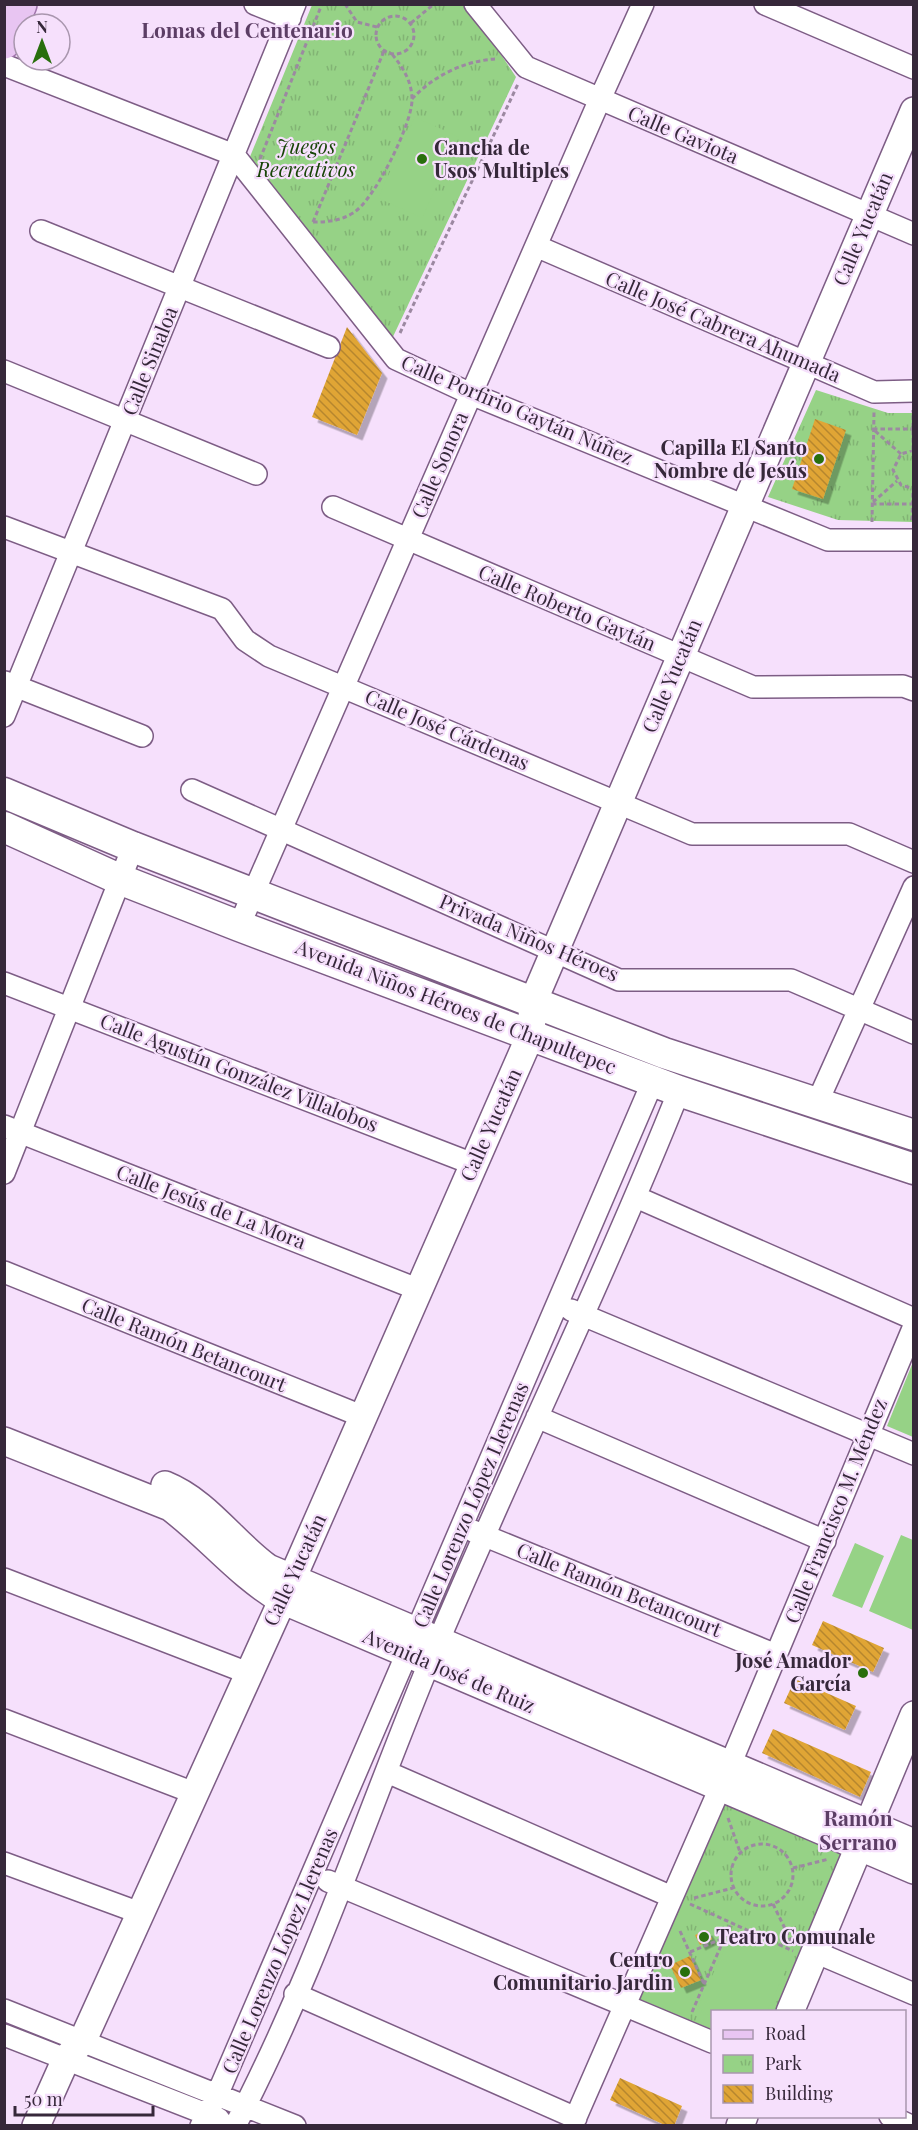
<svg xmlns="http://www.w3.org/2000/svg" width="918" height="2130" viewBox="0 0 918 2130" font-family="'Playfair Display',serif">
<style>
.park{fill:url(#park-tufts)}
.garden{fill:#96d286}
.building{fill:url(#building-back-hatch);filter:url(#shadow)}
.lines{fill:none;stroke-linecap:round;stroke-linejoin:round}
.minor-casing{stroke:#7d5d85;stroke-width:24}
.tertiary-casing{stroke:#7d5d85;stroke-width:30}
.secondary-casing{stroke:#7d5d85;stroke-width:33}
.primary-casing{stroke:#a075ac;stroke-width:36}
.path{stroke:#9c89a1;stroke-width:3;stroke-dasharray:4.5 3;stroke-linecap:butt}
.minor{stroke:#fff;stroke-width:21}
.tertiary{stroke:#fff;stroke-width:27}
.secondary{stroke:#fff;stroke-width:30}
.primary{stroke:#e8c5f2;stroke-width:33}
.poi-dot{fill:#296f0d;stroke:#f6e0fc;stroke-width:2}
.labels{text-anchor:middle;stroke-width:4.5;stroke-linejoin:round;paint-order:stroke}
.street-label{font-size:20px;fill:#36283a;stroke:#f6e0fc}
.park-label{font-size:20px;font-style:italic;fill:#174406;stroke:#f6e0fc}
.poi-label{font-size:20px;font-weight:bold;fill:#36283a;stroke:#f6e0fc;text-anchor:end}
.neighbourhood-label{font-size:21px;font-weight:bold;fill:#5c3e65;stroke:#f6e0fc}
</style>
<defs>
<pattern id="park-tufts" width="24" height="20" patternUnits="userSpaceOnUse" patternTransform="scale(1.5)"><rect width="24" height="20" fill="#96d286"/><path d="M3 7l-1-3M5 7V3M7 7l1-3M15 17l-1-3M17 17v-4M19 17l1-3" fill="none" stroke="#82b474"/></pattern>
<pattern id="building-back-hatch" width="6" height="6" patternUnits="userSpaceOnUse" patternTransform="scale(1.5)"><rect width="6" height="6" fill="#e0a536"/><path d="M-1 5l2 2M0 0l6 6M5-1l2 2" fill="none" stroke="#b6862f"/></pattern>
<filter id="shadow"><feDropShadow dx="5.5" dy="5.5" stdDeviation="0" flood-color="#0004"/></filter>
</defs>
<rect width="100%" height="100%" fill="#f6e0fc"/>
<!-- park -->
<path class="park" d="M 312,5 L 468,5 L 516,77 L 390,343 L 247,164 Z
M 816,390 L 888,413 L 913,413 L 913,522 L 838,520 L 768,497 Z
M 721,1800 L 845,1853 L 775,2011 L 712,2012 L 712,2037 L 633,2002 Z"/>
<!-- garden -->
<path class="garden" d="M 415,117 L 459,137 L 422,218 L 378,198 Z
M 913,1362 L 913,1437 L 887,1426 Z
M 901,1535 L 913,1540 L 913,1630 L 869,1611 Z
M 855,1543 L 884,1556 L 862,1608 L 832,1596 Z
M 673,1920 L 690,1956 L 670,1965 L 680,1989 L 701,1980 L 703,1985 L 688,2020 L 639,1998 Z
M 734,1928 L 793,1954 L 767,2011 L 712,2012 L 712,2016 L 697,2009 Z"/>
<!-- building -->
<path class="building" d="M 347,327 L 382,373 L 357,435 L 312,417 Z
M 815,419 L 846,430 L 823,499 L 792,489 Z
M 823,1621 L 884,1648 L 873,1672 L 812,1645 Z
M 795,1679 L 856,1706 L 845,1730 L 784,1703 Z
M 773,1729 L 871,1772 L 860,1797 L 762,1753 Z
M 707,1930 L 712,1939 L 700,1945 L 695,1935 Z
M 690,1956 L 701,1980 L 681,1988 L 670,1965 Z
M 620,2078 L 682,2106 L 674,2126 L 667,2126 L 610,2100 Z"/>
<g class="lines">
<defs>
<path id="minor" d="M 255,4 L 290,18
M 475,4 L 526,67 L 914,234
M 765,4 L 914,68
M 4,65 L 234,155 L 396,359 L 471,394 L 828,540 L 914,540
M 41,231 L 329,347
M 536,246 L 874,392 L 914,391
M 4,371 L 256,474
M 333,507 L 753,687 L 903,686 L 914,690
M 4,527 L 222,609 L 245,640 L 269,656 L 692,834 L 849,834 L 914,862
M 5,682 L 142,736
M 4,716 L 295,4
M 192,790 L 619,980 L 791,980 L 914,1033
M 239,926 L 600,99 L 643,4
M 4,983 L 473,1164
M 817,1103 L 914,887
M 4,1126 L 417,1289
M 4,1173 L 133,847
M 636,1197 L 914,1319
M 4,1272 L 364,1417
M 571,1310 L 914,1454
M 537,1417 L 825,1541
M 473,1531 L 776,1655
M 4,1579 L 248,1673
M 4,1720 L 194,1793
M 387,1772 L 672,1897
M 4,1863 L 140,1913
M 328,1881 L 712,2042
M 815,1952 L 914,1994
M 295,1994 L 576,2118
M 4,2010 L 295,2126
M 4,2035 L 219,2119
M 890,2116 L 911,2126
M 201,2126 L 218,2093 L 653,1081
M 235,2126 C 313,1977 366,1816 430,1661 C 510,1470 602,1283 679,1091
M 572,2126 L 730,1765 L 914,1326"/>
<path id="tertiary" d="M 4,1441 L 170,1507 C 209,1536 239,1575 282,1600 L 914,1870
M 165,1485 C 207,1502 232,1542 268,1568 L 914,1843
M 790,2012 L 914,1715
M 36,2126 L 66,2059 L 83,2040 L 292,1579 L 531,1034 L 533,1002 L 914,111
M 740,2126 L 744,2116"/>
<path id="secondary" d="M 4,793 L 133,847 L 664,1053 L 914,1135
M 4,827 L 119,879 L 239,926 L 679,1091 L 914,1169"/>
<path id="primary" d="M 4,42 L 20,4"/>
</defs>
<!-- minor casing -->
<use href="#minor" class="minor-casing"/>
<!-- tertiary casing -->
<use href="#tertiary" class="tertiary-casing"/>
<!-- secondary casing -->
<use href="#secondary" class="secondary-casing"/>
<!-- primary casing -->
<use href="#primary" class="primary-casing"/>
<!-- path -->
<path class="path" d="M 345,4 L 357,22 L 377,27
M376 35a19 19 0 1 1 38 0a19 19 0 1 1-38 0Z
M 411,23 L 434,4
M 412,99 C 433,76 464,61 495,59
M 260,159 L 322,4
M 313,222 C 328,222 340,221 353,213 C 374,201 412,124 412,100 C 412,81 403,68 392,54
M 313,222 L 384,51
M 400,333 L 518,84
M 913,450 L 913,410
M 914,450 L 901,454 L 893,470 L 901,485 L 914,489
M 901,454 L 873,429 L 914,429
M 873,502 L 897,481
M 872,504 L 912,504
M 912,520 L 913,489
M 872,522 L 874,412
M 728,1818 L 740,1852
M731 1875a31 31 0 1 1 62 0a31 31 0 1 1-62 0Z
M 793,1868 L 829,1859
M 694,1898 L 733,1888
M 690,1904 L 793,1951
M 773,1904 L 793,1945
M 680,1931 L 704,1984
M 690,1952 L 724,1938
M 692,2012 L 731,1923"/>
<!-- minor -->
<use href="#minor" class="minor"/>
<!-- tertiary -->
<use href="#tertiary" class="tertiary"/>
<!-- secondary -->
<use href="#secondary" class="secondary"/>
<!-- primary -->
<use href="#primary" class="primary"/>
</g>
<!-- markers -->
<g class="poi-dot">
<circle cx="422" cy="159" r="6"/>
<circle cx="819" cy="459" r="6"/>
<circle cx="863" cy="1673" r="6"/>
<circle cx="704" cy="1937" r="6"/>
<circle cx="685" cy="1972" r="6"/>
</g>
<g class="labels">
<!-- street labels -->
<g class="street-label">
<text transform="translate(683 135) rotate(23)" y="7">Calle Gaviota</text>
<text transform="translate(863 229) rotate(-67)" y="7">Calle Yucatán</text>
<text transform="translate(723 327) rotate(23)" y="7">Calle José Cabrera Ahumada</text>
<text transform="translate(150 361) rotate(-68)" y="7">Calle Sinaloa</text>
<text transform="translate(517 410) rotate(23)" y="7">Calle Porfirio Gaytán Núñez</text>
<text transform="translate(440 465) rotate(-67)" y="7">Calle Sonora</text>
<text transform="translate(567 608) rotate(23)" y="7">Calle Roberto Gaytán</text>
<text transform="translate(672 676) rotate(-67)" y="7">Calle Yucatán</text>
<text transform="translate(447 730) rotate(23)" y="7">Calle José Cárdenas</text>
<text transform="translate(529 938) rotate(23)" y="7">Privada Niños Héroes</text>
<text transform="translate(456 1007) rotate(21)" y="7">Avenida Niños Héroes de Chapultepec</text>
<text transform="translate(239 1073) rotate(21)" y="7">Calle Agustín González Villalobos</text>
<text transform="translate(491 1125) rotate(-66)" y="7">Calle Yucatán</text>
<text transform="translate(211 1207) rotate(21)" y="7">Calle Jesús de La Mora</text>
<text transform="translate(184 1345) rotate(22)" y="7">Calle Ramón Betancourt</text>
<text transform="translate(471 1505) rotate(-67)" y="7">Calle Lorenzo López Llerenas</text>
<text transform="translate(836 1511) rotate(-68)" y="7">Calle Francisco M. Méndez</text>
<text transform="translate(295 1570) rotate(-65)" y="7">Calle Yucatán</text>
<text transform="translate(619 1590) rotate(22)" y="7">Calle Ramón Betancourt</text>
<text transform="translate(449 1671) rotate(23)" y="7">Avenida José de Ruiz</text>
<text transform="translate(280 1951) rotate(-67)" y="7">Calle Lorenzo López Llerenas</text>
</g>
<!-- park labels -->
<g class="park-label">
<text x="306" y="154">Juegos<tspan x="306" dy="23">Recreativos</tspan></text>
</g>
<!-- poi labels -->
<g class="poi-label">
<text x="434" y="155" text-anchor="start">Cancha de<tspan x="434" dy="23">Usos Multiples</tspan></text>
<text x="807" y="455">Capilla El Santo<tspan x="807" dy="23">Nombre de Jesús</tspan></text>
<text x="851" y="1668">José Amador<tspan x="851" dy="23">García</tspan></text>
<text x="716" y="1944" text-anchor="start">Teatro Comunale</text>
<text x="673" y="1967">Centro<tspan x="673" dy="23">Comunitario Jardin</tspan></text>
</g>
<!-- neighbourhood labels -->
<g class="neighbourhood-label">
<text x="247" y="38">Lomas del Centenario</text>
<text x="858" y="1826">Ramón<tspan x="858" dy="24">Serrano</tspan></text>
</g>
</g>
<!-- border -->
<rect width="918" height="2130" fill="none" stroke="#36283a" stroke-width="12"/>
<!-- legend -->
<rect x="711" y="2010" width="195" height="108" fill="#f6e0fc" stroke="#a996ae" stroke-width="1.5"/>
<rect x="723" y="2030" width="30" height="9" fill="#e8c5f2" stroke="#a996ae" stroke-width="1.5"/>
<text x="765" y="2040" font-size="18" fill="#36283a">Road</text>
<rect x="723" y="2055" width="30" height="18" fill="url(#park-tufts)" stroke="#a996ae" stroke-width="1.5"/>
<text x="765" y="2070" font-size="18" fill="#36283a">Park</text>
<rect x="723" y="2085" width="30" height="18" fill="url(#building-back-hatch)" stroke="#a996ae" stroke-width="1.5"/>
<text x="765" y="2100" font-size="18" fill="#36283a">Building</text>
<!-- north arrow -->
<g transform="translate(42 42)"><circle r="28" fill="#f6e0fc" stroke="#a996ae" stroke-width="1.5"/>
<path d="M0-4.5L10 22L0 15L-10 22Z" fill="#296f0d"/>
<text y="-9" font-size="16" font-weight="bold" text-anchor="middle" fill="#36283a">N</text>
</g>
<!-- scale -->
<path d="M15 2106v9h138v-9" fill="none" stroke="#36283a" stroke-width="3"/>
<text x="24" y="2106" font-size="18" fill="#36283a" stroke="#f6e0fc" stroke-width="4.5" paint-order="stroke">50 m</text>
</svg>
